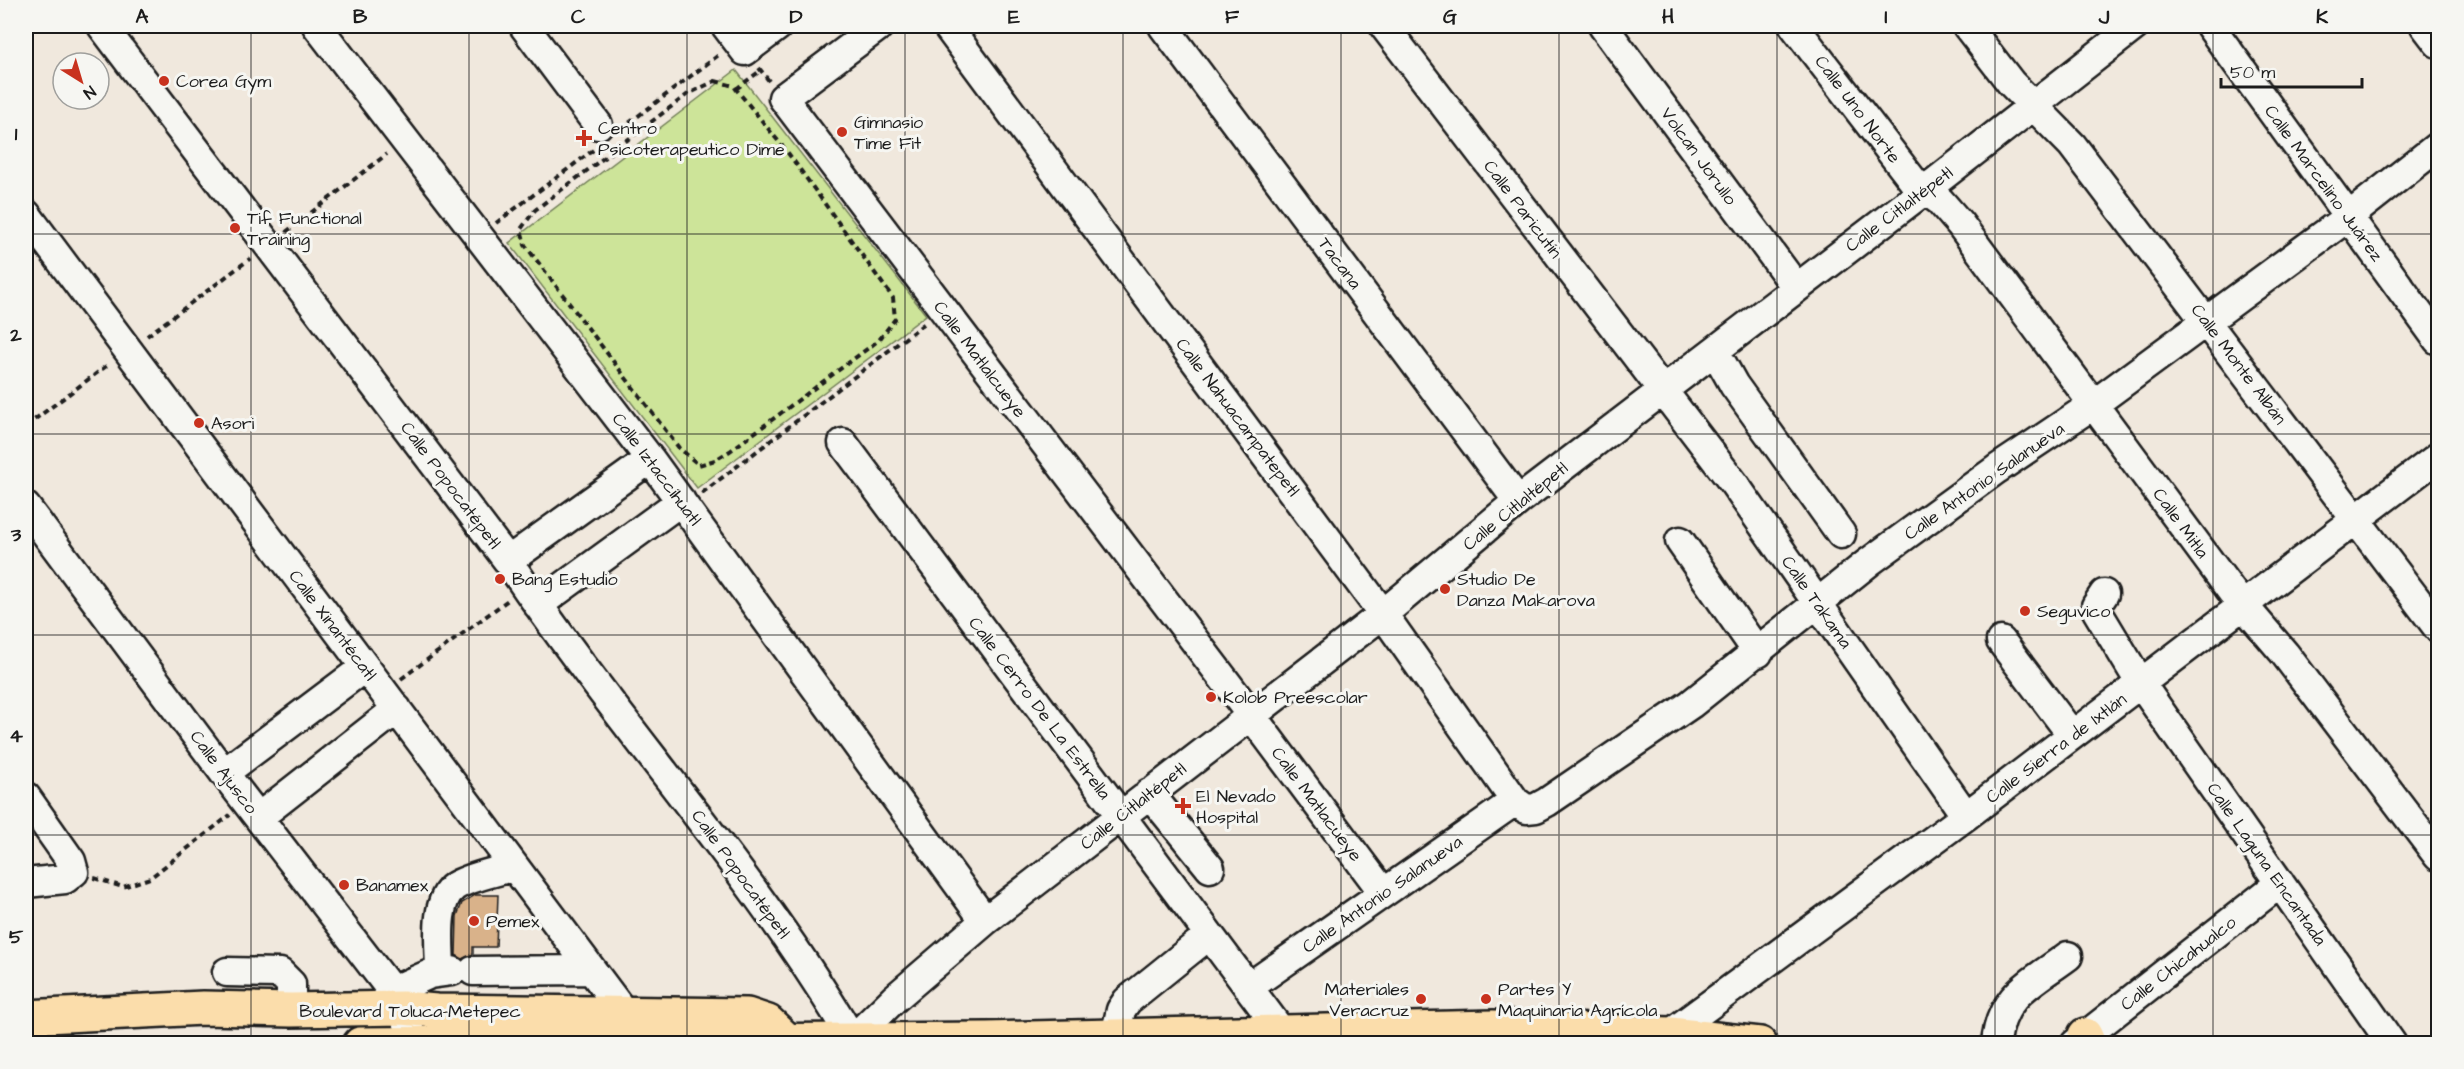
<svg xmlns="http://www.w3.org/2000/svg" width="2464" height="1069" viewBox="0 0 2464 1069" font-family="'Architects Daughter',sans-serif">
<style>
.green{fill:#cde499;stroke:#74805a;stroke-width:1.5}
.building{fill:#d9b28a;stroke:#1c1c1c;stroke-width:1.5}
.lines{fill:none;stroke-linecap:round;stroke-linejoin:round}
.minor-casing{stroke:#1c1c1c;stroke-width:33}
.major-casing{stroke:#1c1c1c;stroke-width:38}
.highway-casing{stroke:#1c1c1c;stroke-width:38}
.path{stroke:#1c1c1c;stroke-width:4;stroke-dasharray:6 4.5;stroke-linecap:butt}
.minor{stroke:#f6f6f2;stroke-width:28}
.major{stroke:#fbddab;stroke-width:33}
.highway{stroke:#fbddab;stroke-width:33}
.grid{fill:none;stroke:#1c1c1c;stroke-width:1.5;stroke-opacity:0.55}
.poi-dot{fill:#c8321e;stroke:#f6f6f2;stroke-width:2}
.labels{text-anchor:middle;stroke-width:6;stroke-linejoin:round;paint-order:stroke}
.poi-label{font-size:18px;fill:#1c1c1c;stroke:#f6f6f2;text-anchor:start}
.street-label{font-size:18px;fill:#1c1c1c;stroke:#f6f6f2}
.neatline{fill:none;stroke:#1c1c1c;stroke-width:2}
.grid-label{font-size:20px;text-anchor:middle;font-weight:bold;fill:#1c1c1c}
</style>
<rect width="100%" height="100%" fill="#f0e8dd"/>
<filter id="ink" filterUnits="userSpaceOnUse"><feTurbulence type="fractalNoise" baseFrequency=".0167" numOctaves="2"/><feDisplacementMap in="SourceGraphic" scale="12" xChannelSelector="R" yChannelSelector="G"/><feConvolveMatrix kernelMatrix="1 2 1 2 8 2 1 2 1" color-interpolation-filters="sRGB"/></filter>
<g filter="url(#ink)">
<!-- green -->
<path class="green" d="M 736,70 L 926,315 L 697,488 L 509,243 Z"/>
<!-- building -->
<path class="building" d="M 475,895 L 498,895 L 496,947 L 473,947 L 473,954 L 462,959 L 456,955 L 457,916 L 462,903 Z"/>
<g class="lines">
<defs>
<path id="minor" d="M 102,26 L 508,561 C 617,724 752,869 852,1039
M 317,26 L 650,459 L 985,921
M 524,26 L 598,125
M 726,26 L 745,51 L 778,26
M 879,26 L 783,98 L 1251,715 L 1383,892
M 947,26 L 1383,614 L 1515,801 L 1526,809 L 1536,808 L 1547,802 L 1691,704 L 1869,562 L 1997,469 L 2094,404 L 2348,217 L 2438,146
M 1163,26 L 1518,501
M 1384,26 L 1735,485 L 1966,816
M 1603,26 L 1796,287
M 1794,26 L 1914,182 L 1940,201 L 1960,224 L 2232,592 L 2285,654 L 2438,856
M 1967,26 L 2011,83 L 2072,145 L 2438,628
M 2210,26 L 2438,340
M 2425,26 L 2438,43
M 26,214 L 624,1013 L 621,1029
M 1715,351 L 1734,385 L 1841,534
M 843,443 L 1281,1031
M 26,507 L 224,773 L 392,991 L 409,1025
M 1680,541 L 1758,653
M 508,561 L 650,459
M 2104,594 L 2096,606 L 2097,611 L 2141,684 L 2392,1044
M 538,605 L 681,501
M 2001,641 L 2072,735
M 224,773 L 365,667
M 1149,793 L 1210,868
M 26,797 L 71,861 L 74,872 L 65,879 L 26,883
M 259,817 L 397,709
M 440,971 C 440,947 433,901 455,886 C 469,877 497,872 514,866
M 473,971 L 590,970
M 227,972 L 280,973 L 291,984 L 291,1010
M 1249,987 L 1515,801
M 392,991 L 430,974 L 452,971
M 1670,1034 L 1966,816 L 2438,457
M 1115,1036 L 1121,1010 L 1127,1001 L 1209,935
M 848,1044 L 894,999 L 985,921 L 1383,614 L 1518,501 L 1925,190 L 2135,26
M 1996,1044 C 2000,995 2032,983 2068,956
M 2075,1044 L 2280,883"/>
<path id="major" d="M 26,1017 L 203,1008 L 291,1010 L 402,1008 L 436,1011 L 747,1015 L 768,1022 L 787,1040"/>
<path id="highway" d="M 2085,1035 L 2089,1044
M 360,1044 L 987,1039 L 1493,1027 L 1670,1034 L 1760,1044"/>
</defs>
<!-- minor casing -->
<use href="#minor" class="minor-casing"/>
<!-- major casing -->
<use href="#major" class="major-casing"/>
<!-- highway casing -->
<use href="#highway" class="highway-casing"/>
<!-- path -->
<path class="path" d="M 759,68 L 769,81
M 715,81 L 734,86 L 736,89 L 788,153 L 893,298 L 895,319 L 879,340 L 730,451 L 715,460 L 699,465 L 679,448 L 525,245 L 521,229 L 535,210 L 688,94 Z
M 736,89 L 760,71
M 621,129 L 720,54
M 496,223 L 596,148
M 286,232 L 387,154
M 147,336 L 251,258
M 26,426 L 109,364
M 702,493 L 925,323
M 401,679 L 508,600
M 94,878 L 123,887 L 150,878 L 230,815"/>
<!-- minor -->
<use href="#minor" class="minor"/>
<!-- major -->
<use href="#major" class="major"/>
<!-- highway -->
<use href="#highway" class="highway"/>
</g>
</g>
<!-- grid -->
<path class="grid" d="M 251,26 L 251,1044M 469,26 L 469,1044M 687,26 L 687,1044M 905,26 L 905,1044M 1123,26 L 1123,1044M 1341,26 L 1341,1044M 1559,26 L 1559,1044M 1777,26 L 1777,1044M 1995,26 L 1995,1044M 2213,26 L 2213,1044M 26,234 L 2438,234M 26,434 L 2438,434M 26,635 L 2438,635M 26,835 L 2438,835"/>
<!-- markers -->
<g class="poi-dot">
<circle cx="164" cy="81" r="6"/>
<circle cx="842" cy="132" r="6"/>
<path d="M581 129h6v6h6v6h-6v6h-6v-6h-6v-6h6z"/>
<circle cx="235" cy="228" r="6"/>
<circle cx="199" cy="423" r="6"/>
<circle cx="500" cy="579" r="6"/>
<circle cx="1445" cy="589" r="6"/>
<circle cx="2025" cy="611" r="6"/>
<circle cx="1211" cy="697" r="6"/>
<path d="M1180 797h6v6h6v6h-6v6h-6v-6h-6v-6h6z"/>
<circle cx="344" cy="885" r="6"/>
<circle cx="474" cy="921" r="6"/>
<circle cx="1421" cy="999" r="6"/>
<circle cx="1486" cy="999" r="6"/>
</g>
<g class="labels">
<!-- poi labels -->
<g class="poi-label">
<text x="176" y="87">Corea Gym</text>
<text x="854" y="128">Gimnasio<tspan x="854" dy="21">Time Fit</tspan></text>
<text x="598" y="134">Centro<tspan x="598" dy="21">Psicoterapeutico Dime</tspan></text>
<text x="247" y="224">Tif Functional<tspan x="247" dy="21">Training</tspan></text>
<text x="211" y="429">Asori</text>
<text x="512" y="585">Bang Estudio</text>
<text x="1457" y="585">Studio De<tspan x="1457" dy="21">Danza Makarova</tspan></text>
<text x="2037" y="617">Seguvico</text>
<text x="1223" y="703">Kolob Preescolar</text>
<text x="1196" y="802">El Nevado<tspan x="1196" dy="21">Hospital</tspan></text>
<text x="356" y="891">Banamex</text>
<text x="486" y="927">Pemex</text>
<text x="1409" y="995" text-anchor="end">Materiales<tspan x="1409" dy="21">Veracruz</tspan></text>
<text x="1498" y="995">Partes Y<tspan x="1498" dy="21">Maquinaria Agrícola</tspan></text>
</g>
<!-- street labels -->
<g class="street-label">
<text transform="translate(1858 109) rotate(53)" y="6">Calle Uno Norte</text>
<text transform="translate(1699 156) rotate(54)" y="6">Volcan Jorullo</text>
<text transform="translate(2324 183) rotate(54)" y="6">Calle Marcelino Juárez</text>
<text transform="translate(1523 209) rotate(53)" y="6">Calle Paricutín</text>
<text transform="translate(1899 209) rotate(-37)" y="6">Calle Citlaltépetl</text>
<text transform="translate(1340 263) rotate(53)" y="6">Tacana</text>
<text transform="translate(980 359) rotate(53)" y="6">Calle Matlalcueye</text>
<text transform="translate(2239 364) rotate(53)" y="6">Calle Monte Albán</text>
<text transform="translate(1238 417) rotate(53)" y="6">Calle Nahuacampatepetl</text>
<text transform="translate(657 469) rotate(53)" y="6">Calle Iztaccíhuatl</text>
<text transform="translate(1984 481) rotate(-35)" y="6">Calle Antonio Salanueva</text>
<text transform="translate(451 485) rotate(53)" y="6">Calle Popocatépetl</text>
<text transform="translate(1515 506) rotate(-39)" y="6">Calle Citlaltépetl</text>
<text transform="translate(2181 523) rotate(54)" y="6">Calle Mitla</text>
<text transform="translate(1817 602) rotate(55)" y="6">Calle Takama</text>
<text transform="translate(333 625) rotate(53)" y="6">Calle Xinantécatl</text>
<text transform="translate(1040 708) rotate(53)" y="6">Calle Cerro De La Estrella</text>
<text transform="translate(2056 748) rotate(-37)" y="6">Calle Sierra de Ixtlán</text>
<text transform="translate(224 772) rotate(53)" y="6">Calle Ajusco</text>
<text transform="translate(1317 804) rotate(53)" y="6">Calle Matlacueye</text>
<text transform="translate(1133 806) rotate(-38)" y="6">Calle Citlaltépetl</text>
<text transform="translate(2267 864) rotate(55)" y="6">Calle Laguna Encantada</text>
<text transform="translate(741 874) rotate(54)" y="6">Calle Popocatépetl</text>
<text transform="translate(1382 894) rotate(-35)" y="6">Calle Antonio Salanueva</text>
<text transform="translate(2178 963) rotate(-38)" y="6">Calle Chicahualco</text>
<text x="410" y="1017">Boulevard Toluca-Metepec</text>
</g>
</g>
<!-- margin -->
<rect width="2464" height="1069" fill="none" stroke="#f6f6f2" stroke-width="66"/>
<!-- north arrow -->
<g transform="translate(81 81) rotate(143)"><circle r="28" fill="#f6f6f2" stroke="#9f9f9c" stroke-width="1.5"/>
<path d="M0-4.5L10 22L0 15L-10 22Z" fill="#c8321e"/>
<text y="-9" font-size="16" font-weight="bold" text-anchor="middle" fill="#1c1c1c">N</text>
</g>
<!-- scale -->
<path d="M2221 78v9h141v-9" fill="none" stroke="#1c1c1c" stroke-width="3"/>
<text x="2230" y="78" font-size="18" fill="#1c1c1c" stroke="#f6f6f2" stroke-width="4.5" paint-order="stroke">50 m</text>
<rect x="33" y="33" width="2398" height="1003" class="neatline"/>
<g class="grid-label">
<text x="142" y="23">A</text>
<text x="360" y="23">B</text>
<text x="578" y="23">C</text>
<text x="796" y="23">D</text>
<text x="1014" y="23">E</text>
<text x="1232" y="23">F</text>
<text x="1450" y="23">G</text>
<text x="1668" y="23">H</text>
<text x="1886" y="23">I</text>
<text x="2104" y="23">J</text>
<text x="2322" y="23">K</text>
<text x="16" y="140">1</text>
<text x="16" y="341">2</text>
<text x="16" y="541">3</text>
<text x="16" y="742">4</text>
<text x="16" y="943">5</text>
</g>
</svg>
